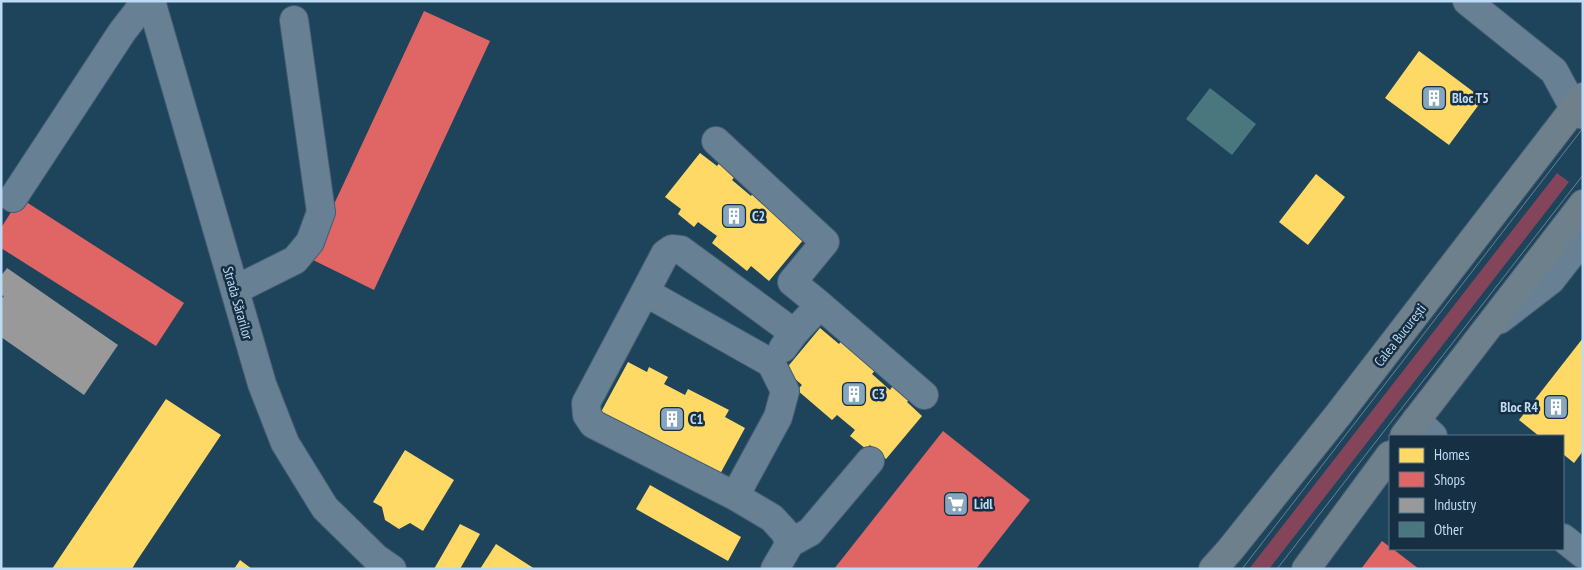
<svg xmlns="http://www.w3.org/2000/svg" width="1584" height="570" viewBox="0 0 1584 570" font-family="'PT Sans Narrow',sans-serif">
<style>
.green{fill:#84455b}
.homes{fill:#ffd966}
.shops{fill:#e06666}
.industry{fill:#999}
.building{fill:#4a777e}
.lines{fill:none;stroke-linecap:round;stroke-linejoin:round}
.minor-casing{stroke:#435e71;stroke-width:30}
.major-casing{stroke:#435e71;stroke-width:30}
.minor{stroke:#688093;stroke-width:28}
.major{stroke:#6e808c;stroke-width:28}
.tram{stroke:#698293;stroke-width:1}
.labels{text-anchor:middle;stroke-width:5;stroke-linejoin:round;paint-order:stroke}
.poi-label{font-size:14px;font-weight:bold;fill:#bedbf5;stroke:#162f42;text-anchor:start}
.street-label{font-size:14px;fill:#bedbf5;stroke:#162f42}
</style>
<rect width="100%" height="100%" fill="#1e445c"/>
<!-- green -->
<path class="green" d="M 1557,173 L 1569,182 L 1269,569 L 1249,569 Z"/>
<!-- homes -->
<path class="homes" d="M 1419,51 L 1483,99 L 1449,145 L 1385,98 Z
M 700,153 L 717,166 L 721,161 L 737,174 L 732,180 L 751,196 L 755,190 L 804,239 L 769,281 L 751,266 L 747,271 L 712,243 L 717,236 L 698,222 L 694,227 L 678,214 L 681,209 L 665,197 Z
M 1316,174 L 1345,197 L 1308,245 L 1279,222 Z
M 820,328 L 839,344 L 843,339 L 877,368 L 872,374 L 890,390 L 894,384 L 911,398 L 907,402 L 922,416 L 886,459 L 870,445 L 866,449 L 850,436 L 855,430 L 837,415 L 832,420 L 797,390 L 802,385 L 785,370 Z
M 1583,338 L 1583,451 L 1574,463 L 1563,454 L 1563,436 L 1539,436 L 1519,420 Z
M 628,362 L 647,372 L 649,367 L 668,377 L 664,384 L 685,395 L 688,389 L 729,410 L 725,417 L 745,428 L 719,476 L 655,448 L 659,441 L 638,430 L 635,437 L 616,427 L 619,421 L 601,412 Z
M 166,399 L 221,435 L 136,562 L 132,569 L 52,569 Z
M 405,450 L 454,480 L 423,531 L 410,523 L 399,529 L 385,520 L 382,507 L 373,502 Z
M 650,485 L 741,537 L 728,561 L 636,509 Z
M 460,524 L 480,534 L 460,569 L 434,569 Z
M 496,544 L 535,569 L 480,569 Z
M 240,560 L 252,569 L 234,569 Z"/>
<!-- shops -->
<path class="shops" d="M 424,11 L 490,41 L 374,290 L 309,258 Z
M 20,198 L 184,303 L 156,346 L 1,248 L 1,228 Z
M 943,431 L 1030,500 L 976,569 L 834,569 Z
M 1382,541 L 1390,547 L 1390,549 L 1393,549 L 1419,569 L 1361,569 Z"/>
<!-- industry -->
<path class="industry" d="M 7,268 L 118,345 L 84,395 L 1,337 L 1,300 L 4,296 L 1,295 L 1,276 Z"/>
<!-- building -->
<path class="building" d="M 1210,88 L 1256,124 L 1232,155 L 1186,119 Z"/>
<g class="lines">
<defs>
<path id="minor" d="M 151,1 L 262,384 L 285,443 L 325,508 L 376,558 L 392,569
M 1467,1 L 1554,71 L 1574,108 L 1583,115
M 716,141 L 825,242 L 792,282 L 820,305 L 794,333
M 13,198 L 122,32 L 146,1
M 235,290 L 295,260 L 310,242 L 321,212 L 294,20
M 645,292 L 665,254 L 672,249 L 681,250 L 794,333 L 783,348
M 820,305 L 924,395
M 1499,320 L 1551,280 L 1583,239
M 1416,420 L 1433,436
M 735,496 L 778,417 L 785,391 L 771,363 L 645,292 L 586,403 L 587,415 L 593,424 L 735,496 L 772,518 L 784,531 L 790,543
M 1563,538 L 1583,554
M 775,569 L 790,543 L 810,532 L 870,461"/>
<path id="major" d="M 1404,436 L 1583,204
M 1213,569 L 1230,550 L 1338,415 L 1583,97
M 1306,569 L 1390,455"/>
</defs>
<!-- minor casing -->
<use href="#minor" class="minor-casing"/>
<!-- major casing -->
<use href="#major" class="major-casing"/>
<!-- minor -->
<use href="#minor" class="minor"/>
<!-- major -->
<use href="#major" class="major"/>
<!-- tram -->
<path class="tram" d="M 1242,569 L 1583,128
M 1277,569 L 1583,175"/>
</g>
<!-- icons -->
<defs>
<symbol id="building-square" viewBox="-11 -11 22 22"><rect x="-9" y="-9" width="18" height="18" rx="4" fill="#86a6bf" stroke="#162f42"/><path d="M-4-6H4V6H1V3H-1V6H-4ZM-2.5-4.3h1.7v1.8h-1.7ZM.8-4.3h1.7v1.8H.8ZM-2.5-1h1.7V.8h-1.7ZM.8-1h1.7V.8H.8Z" fill="#fff"/></symbol>
<symbol id="supermarket-square" viewBox="-11 -11 22 22"><rect x="-9" y="-9" width="18" height="18" rx="4" fill="#86a6bf" stroke="#162f42"/><path d="M-6-5.5h2.5l.6 2H6L4.5 2H-2.5L-4.4-4H-6ZM-1.5 3.2a1.3 1.3 0 1 0 .1 0ZM3 3.2a1.3 1.3 0 1 0 .1 0Z" fill="#fff"/></symbol>
</defs>
<g fill-rule="evenodd">
<use href="#building-square" x="1420" y="84" width="28" height="28"/>
<use href="#building-square" x="720" y="202" width="28" height="28"/>
<use href="#building-square" x="840" y="380" width="28" height="28"/>
<use href="#building-square" x="1542" y="393" width="28" height="28"/>
<use href="#building-square" x="658" y="405" width="28" height="28"/>
<use href="#supermarket-square" x="942" y="490" width="28" height="28"/>
</g>
<g class="labels">
<!-- poi labels -->
<g class="poi-label">
<text x="1452" y="103">Bloc T5</text>
<text x="752" y="221">C2</text>
<text x="872" y="399">C3</text>
<text x="1538" y="412" text-anchor="end">Bloc R4</text>
<text x="690" y="424">C1</text>
<text x="974" y="509">Lidl</text>
</g>
<!-- street labels -->
<g class="street-label">
<text transform="translate(238 303) rotate(74)" y="5">Strada Sărarilor</text>
<text transform="translate(1400 335) rotate(-52)" y="5">Calea București</text>
</g>
</g>
<!-- border -->
<rect width="1584" height="570" fill="none" stroke="#bedbf5" stroke-width="5"/>
<!-- legend -->
<rect x="1389" y="435" width="175" height="115" fill="#162f42" stroke="#59748a"/>
<rect x="1399" y="448" width="25" height="15" fill="#ffd966" stroke="#59748a"/>
<text x="1434" y="460" font-size="15" fill="#bedbf5">Homes</text>
<rect x="1399" y="472" width="25" height="15" fill="#e06666" stroke="#59748a"/>
<text x="1434" y="485" font-size="15" fill="#bedbf5">Shops</text>
<rect x="1399" y="498" width="25" height="15" fill="#999999" stroke="#59748a"/>
<text x="1434" y="510" font-size="15" fill="#bedbf5">Industry</text>
<rect x="1399" y="522" width="25" height="15" fill="#4a777e" stroke="#59748a"/>
<text x="1434" y="535" font-size="15" fill="#bedbf5">Other</text>
</svg>
